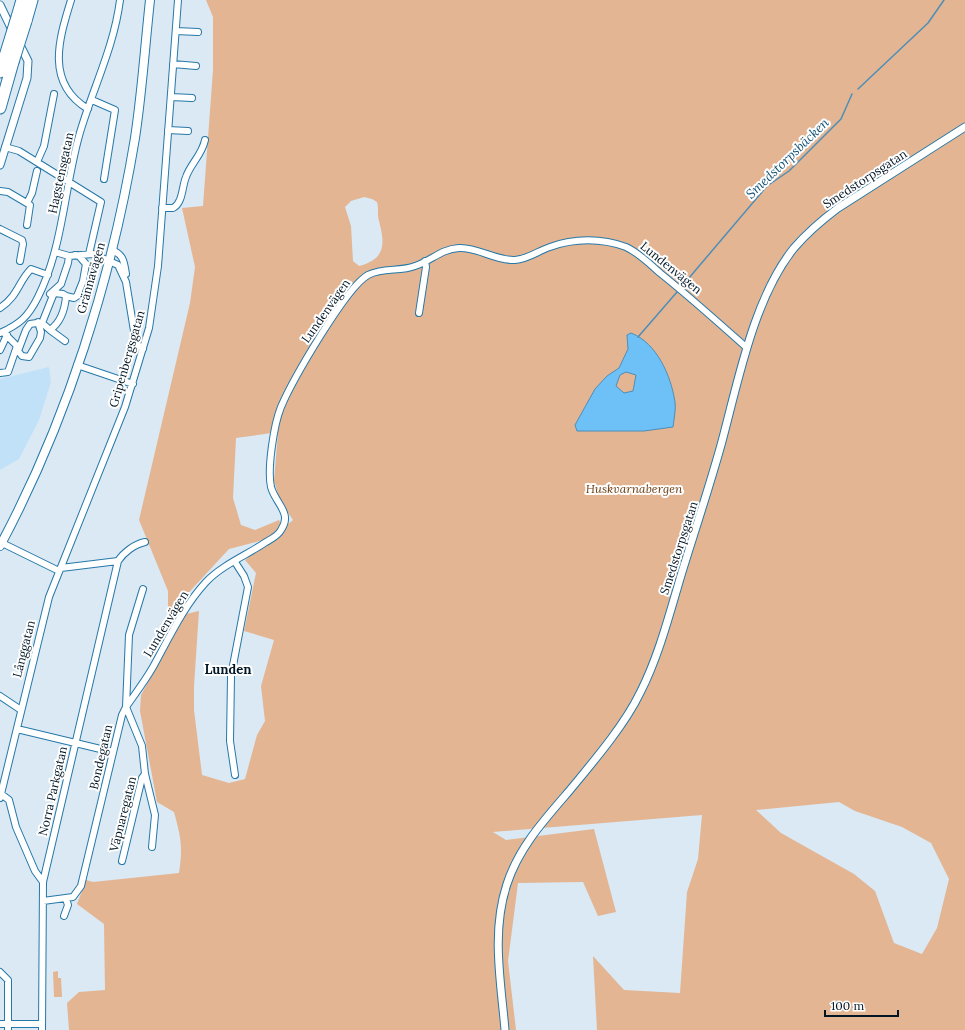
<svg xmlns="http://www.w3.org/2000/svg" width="965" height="1030" viewBox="0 0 965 1030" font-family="Lora,serif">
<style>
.built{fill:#c1e1f9}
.green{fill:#e3b593;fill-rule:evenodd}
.water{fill:#6dc1f7;stroke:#4c8eb8;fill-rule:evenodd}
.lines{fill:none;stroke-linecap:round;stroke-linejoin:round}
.stream{stroke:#4c8eb8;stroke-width:1.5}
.minor-casing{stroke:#2578a8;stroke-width:8}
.tertiary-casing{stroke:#2578a8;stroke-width:9}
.secondary-casing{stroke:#2578a8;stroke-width:10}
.motorway-casing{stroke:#2578a8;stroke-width:13}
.minor{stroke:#fff;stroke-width:6}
.tertiary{stroke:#fff;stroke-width:7}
.secondary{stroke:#fff;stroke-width:8}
.motorway{stroke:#fff;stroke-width:11}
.motorway-bridge-casing{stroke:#2578a8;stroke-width:13;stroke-linecap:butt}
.motorway-bridge{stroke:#fff;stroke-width:11}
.labels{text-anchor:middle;stroke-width:4;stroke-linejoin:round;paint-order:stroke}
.street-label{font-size:12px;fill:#001625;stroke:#fff}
.park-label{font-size:12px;font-style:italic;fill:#6c3e12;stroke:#fff}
.water-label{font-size:13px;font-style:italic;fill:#125377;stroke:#fff}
.neighbourhood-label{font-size:13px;font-weight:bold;fill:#001625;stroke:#fff}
</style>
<rect width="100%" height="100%" fill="#dae9f4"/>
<!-- built -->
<path class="built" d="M 49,367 L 51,382 L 39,420 L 19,459 L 0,470 L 0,379 Z"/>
<!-- green -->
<path class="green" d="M 206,0 L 965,0 L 965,1030 L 597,1030 L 593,956 L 624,990 L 680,993 L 687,892 L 698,859 L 702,815 L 493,832 L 506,840 L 594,829 L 616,912 L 598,916 L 583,882 L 518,883 L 508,961 L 516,1030 L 69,1030 L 67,1003 L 79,992 L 105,990 L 104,924 L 77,904 L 86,880 L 93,882 L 179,873 C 183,846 181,838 174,812 L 157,802 L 140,711 L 141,695 L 186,614 L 199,611 L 194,686 L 194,710 L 202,775 L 229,783 L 245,779 L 257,735 L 265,721 L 261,686 L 274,640 L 244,631 L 256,573 L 245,560 L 293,520 L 280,501 L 274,481 L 278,432 L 236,438 L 233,498 L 241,525 L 255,530 L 279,520 L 281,524 L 273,535 L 260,541 L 229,549 L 168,615 L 168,591 L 139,520 L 190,303 L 195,267 L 182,208 L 203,206 L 213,70 L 213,17 ZM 364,197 L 372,199 L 377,202 C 379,208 377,215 379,221 C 385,244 386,259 359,266 L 353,261 L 351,226 L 345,207 L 351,201 ZM 839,802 L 855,811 L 902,827 L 931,843 L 949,879 L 937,928 L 922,954 L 894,943 L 875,891 L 854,874 L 781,833 L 756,810 Z
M 58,971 L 58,978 L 61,978 L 62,997 L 54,997 L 53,972 Z"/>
<!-- water -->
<path class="water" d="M 631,333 C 657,343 671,376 675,402 C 676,409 674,419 673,427 L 644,431 L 577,431 L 575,425 L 595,389 L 607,376 L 619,368 L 628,349 L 627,335 ZM 626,372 L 636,375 L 633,391 L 624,393 L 616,386 L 620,375 Z"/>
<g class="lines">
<!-- stream -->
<path class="stream" d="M 858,89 L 928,23 L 944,0
M 683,285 L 767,186 L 789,171 L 841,119 L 852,94
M 638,337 L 677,292"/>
<defs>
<path id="minor" d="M 71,0 C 59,39 45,83 88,109
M 176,31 L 198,32
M 173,64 L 196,66
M 171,97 L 192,98
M 92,100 L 115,110 L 104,179
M 168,130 L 188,131
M 5,147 L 19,151 L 101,202 L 89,254
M 37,162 L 44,146 L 54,94
M 0,191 L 8,192 L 30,205 L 27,225
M 27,203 L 32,193 L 37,171
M 162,208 L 173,208 C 183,203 182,186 186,177 C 191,163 202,155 205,140
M 0,229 L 22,240 L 23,244 L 20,261
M 112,250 C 124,255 124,262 126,274
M 55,252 L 69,256 L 93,254 L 118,265 L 126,282 L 135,337 L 138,345 L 143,349
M 50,294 L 61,284 L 68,263 L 69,256
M 66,296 L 74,298 L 77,296 L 83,281 L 86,264 L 79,256 L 75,255
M 0,308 C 19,295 18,282 31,269 L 48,275
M 419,313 L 426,267 L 425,261
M 37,323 L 30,324 L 26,330 L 18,351 L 22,356 L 29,357 L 40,338 L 41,332 L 38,322
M 50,330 L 42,323 L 54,293 L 63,294 L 66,296 C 65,309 61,322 50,330 L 65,341
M 0,333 C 20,324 28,317 38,297 C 63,247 64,190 79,136 C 92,90 114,48 120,0
M 0,350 L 7,335
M 77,365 L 133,384
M 0,373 L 8,372 L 17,346 L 3,332
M 2,543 L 59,571
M 118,561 C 124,552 135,544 145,542
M 61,568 L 118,561
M 0,696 L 21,710
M 126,707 C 135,694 145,681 153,667 C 169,638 183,607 206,582 C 222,565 247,555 266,542 C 271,539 278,536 281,530 C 293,513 275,503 271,487 C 267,469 274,424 281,407 C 292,381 346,287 368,275 C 383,267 400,272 415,266 C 431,261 441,249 459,248 C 478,247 495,261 515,260 C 528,259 538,251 550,247 C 574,238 602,238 626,247 C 639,253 650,264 660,273 C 690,297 719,323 747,348
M 126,707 L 142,746 L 145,774 L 155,815 L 152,847
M 17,729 L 113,752
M 235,775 L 230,741 L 231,676 L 248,587 L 244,576 L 235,562
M 1,794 L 9,800 L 16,827 L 35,871 L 43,882
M 0,798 L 49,597 L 125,407 L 149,328 L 158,266 L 178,0
M 122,861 L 142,778 L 145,774
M 43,901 L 73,897 L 81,886 L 122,715 L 126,707 L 129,635 L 143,589
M 64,916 L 68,905 L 66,899
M 0,972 L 8,980 L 8,1030
M 0,1024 L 42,1024
M 42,1030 L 43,882 L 118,561"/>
<path id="tertiary" d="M 0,5 L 13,32
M 0,165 L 27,78 L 28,61 L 18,41
M 505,1030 C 501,982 491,932 507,884 C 519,847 545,819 570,790 C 593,762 624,726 640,693 C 659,656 670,612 682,572 C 695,530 709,488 721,445 C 738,383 753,299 794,248 C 807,233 822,220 838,208 L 965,127"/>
<path id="secondary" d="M 0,546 C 67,421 112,278 135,138 C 142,92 145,46 150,0"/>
<path id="motorway" d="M 17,17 L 22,0
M 26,21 L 32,0
M 0,72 L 5,56
M 0,108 L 13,62"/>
</defs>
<!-- minor casing -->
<use href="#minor" class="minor-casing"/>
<!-- tertiary casing -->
<use href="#tertiary" class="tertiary-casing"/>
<!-- secondary casing -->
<use href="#secondary" class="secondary-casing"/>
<!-- motorway casing -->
<use href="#motorway" class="motorway-casing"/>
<!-- minor -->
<use href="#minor" class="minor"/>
<!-- tertiary -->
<use href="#tertiary" class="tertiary"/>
<!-- secondary -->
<use href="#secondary" class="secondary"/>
<!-- motorway -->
<use href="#motorway" class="motorway"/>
<defs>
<path id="motorway-bridge" d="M 5,56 L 17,17
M 13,62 L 26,21"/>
</defs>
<!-- motorway-bridge casing -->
<use href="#motorway-bridge" class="motorway-bridge-casing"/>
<!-- motorway-bridge -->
<use href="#motorway-bridge" class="motorway-bridge"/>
</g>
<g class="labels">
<!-- street labels -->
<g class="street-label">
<text transform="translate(61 173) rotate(-78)" y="4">Hagstensgatan</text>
<text transform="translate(865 179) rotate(-33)" y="4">Smedstorpsgatan</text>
<text transform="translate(671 268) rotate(39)" y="4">Lundenvägen</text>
<text transform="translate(91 278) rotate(-74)" y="4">Grännavägen</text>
<text transform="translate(326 311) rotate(-55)" y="4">Lundenvägen</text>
<text transform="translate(127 359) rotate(-74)" y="4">Gripenbergsgatan</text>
<text transform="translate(679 548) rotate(-72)" y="4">Smedstorpsgatan</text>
<text transform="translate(166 624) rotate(-59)" y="4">Lundenvägen</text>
<text transform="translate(24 649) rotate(-76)" y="4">Långgatan</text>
<text transform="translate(101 757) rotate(-77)" y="4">Bondegatan</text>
<text transform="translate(53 791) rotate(-77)" y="4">Norra Parkgatan</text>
<text transform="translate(123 814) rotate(-76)" y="4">Väpnaregatan</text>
</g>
<!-- park labels -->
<g class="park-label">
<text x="634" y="493">Huskvarnabergen</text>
</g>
<!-- water labels -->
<g class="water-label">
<text transform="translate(787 158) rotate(-44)" y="5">Smedstorpsbäcken</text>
</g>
<!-- neighbourhood labels -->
<g class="neighbourhood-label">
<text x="228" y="674">Lunden</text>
</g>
</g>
<!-- scale -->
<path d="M825 1010v6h73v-6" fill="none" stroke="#001625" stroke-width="2"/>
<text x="831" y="1010" font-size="12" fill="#001625" stroke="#ffffff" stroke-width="3" paint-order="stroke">100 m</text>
</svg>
